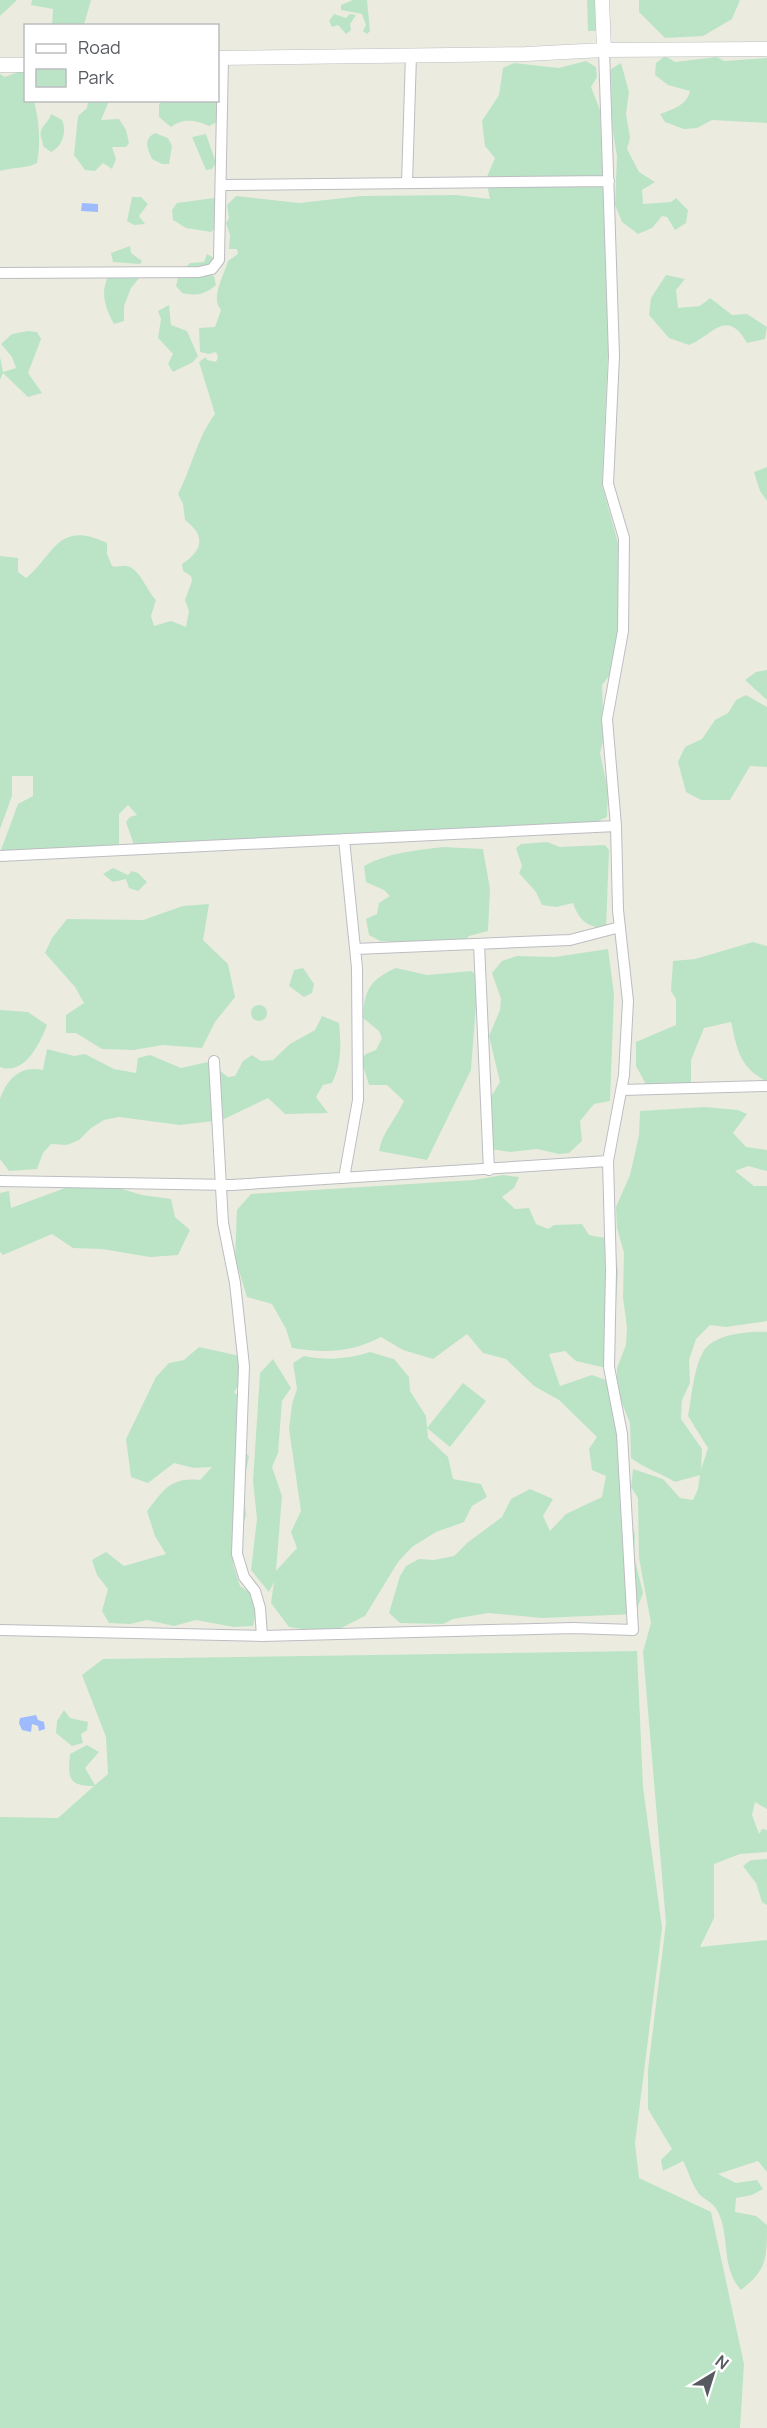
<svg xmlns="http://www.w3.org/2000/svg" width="767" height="2428" viewBox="0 0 767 2428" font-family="Manrope,sans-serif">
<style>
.green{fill:#bbe4c6}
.water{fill:#9dbbfe}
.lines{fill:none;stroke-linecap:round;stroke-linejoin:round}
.minor-casing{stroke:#bcbdc3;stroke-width:12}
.tertiary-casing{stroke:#bcbdc3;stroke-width:15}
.minor{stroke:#fff;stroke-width:10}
.tertiary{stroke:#fff;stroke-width:14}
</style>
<rect width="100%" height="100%" fill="#ebecdf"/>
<!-- green -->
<path class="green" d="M 0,0 L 17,0 L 0,16 Z
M 32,0 L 91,0 L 84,25 L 52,26 L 53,9 L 31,5 Z
M 353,0 L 367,0 L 370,31 L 367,34 L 363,31 L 366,25 L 362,14 L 341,10 L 341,5 Z
M 587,0 L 598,0 L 599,25 L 595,31 L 588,31 Z
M 639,0 L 740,0 L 732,19 L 703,36 L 665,38 L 639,12 Z
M 334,14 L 346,18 L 350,14 L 356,15 L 350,24 L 351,30 L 346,34 L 338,25 L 332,27 L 329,21 Z
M 665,56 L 675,62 L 717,57 L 724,61 L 767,58 L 767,123 L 712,120 L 697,128 L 684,129 L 665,122 L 660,114 C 672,110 688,104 690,91 L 668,85 L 655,75 L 656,63 Z
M 586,61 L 596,67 L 597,77 L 591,87 L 600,110 L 607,306 L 613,332 L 608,352 L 602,485 L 618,543 L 618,633 L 612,672 L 602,685 L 604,737 L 600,753 L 608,790 L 607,817 L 592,824 L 134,845 L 126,822 L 130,817 L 137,815 L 128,805 L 119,814 L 119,844 L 110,847 L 8,853 L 1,850 L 18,804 L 33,796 L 33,776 L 12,776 L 12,796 L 0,829 L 0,556 L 18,558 L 18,572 L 26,578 C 54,556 57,519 107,543 L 107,554 L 112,566 C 118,568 121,565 127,566 C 140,569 147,591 156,600 L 151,616 L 154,626 L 171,621 L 186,627 L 189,611 L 185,600 L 192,581 L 191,576 L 183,571 L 182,564 C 203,550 206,536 185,520 L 183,504 L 178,494 C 192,467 197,438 215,414 L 199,362 L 206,357 L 207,360 L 216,362 L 218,357 L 216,352 L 209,354 L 200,352 L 199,328 L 215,327 L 221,310 C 210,297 224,276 228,261 L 238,254 L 237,249 L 229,249 L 230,235 L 226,223 L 229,218 L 227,205 L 236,196 L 299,203 L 361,196 L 456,195 L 490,199 L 486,179 L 495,158 L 485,146 L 482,121 L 499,95 L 503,68 L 514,63 L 559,68 Z
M 621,63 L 629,92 L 626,114 L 630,138 L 627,149 L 639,172 L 655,182 L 642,190 L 643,204 L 671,202 L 676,198 L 688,210 L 686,223 L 675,230 L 667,217 L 662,216 L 652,228 L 638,234 L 622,222 L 615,205 L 617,156 L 612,126 L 611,69 Z
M 23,70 L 25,71 L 26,100 L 34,101 C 39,120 41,143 37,163 C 26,169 12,167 0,171 L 0,74 L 5,77 Z
M 218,100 L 217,122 L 209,126 C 196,120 183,118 171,127 L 159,117 L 159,104 L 162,101 Z
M 88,101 L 109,101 L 101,120 L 119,119 L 126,130 L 129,143 L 126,147 L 112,147 L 116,159 L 112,169 L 103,163 L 95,171 L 85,170 L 74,155 L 78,116 L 87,108 Z
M 51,114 L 62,120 C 67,131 63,146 51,152 L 43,146 C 43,140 39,136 41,131 C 43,124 49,122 51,114 Z
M 155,133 L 168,138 L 172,146 L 169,164 L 162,164 L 152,159 C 147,147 143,140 155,133 Z
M 206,134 L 216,163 L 212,169 L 206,170 L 192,137 Z
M 132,197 L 141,197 L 148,204 L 139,216 L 145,224 L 134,225 L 127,221 Z
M 214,198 L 217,205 L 215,228 L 211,232 L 186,228 L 173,220 L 172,210 L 177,203 Z
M 130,246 L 131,253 L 142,261 L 140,264 L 113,262 L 111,253 Z
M 207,254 L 214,258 L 207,273 L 214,276 L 216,285 C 204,295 197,296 182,293 L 176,286 L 179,274 L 190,263 L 204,262 Z
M 110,274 L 140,277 L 131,288 L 124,306 L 124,321 L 114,324 C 105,308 99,290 110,274 Z
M 666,275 L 685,279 L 676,290 L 678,308 L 700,306 L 710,298 L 732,315 L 747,314 L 767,327 L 765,339 L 747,343 C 727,307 713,335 689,345 L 669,338 L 649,315 L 651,298 Z
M 169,305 L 171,325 L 187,331 L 198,356 L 193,362 L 173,372 L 168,364 L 173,354 L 158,338 L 161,319 L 158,311 Z
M 28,331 L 37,332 L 41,339 L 28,373 L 42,393 L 28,397 L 3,373 L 0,380 L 0,357 L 3,372 L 16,368 L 12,357 L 1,344 L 12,334 Z
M 767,467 L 767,501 L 760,491 L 754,472 Z
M 767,670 L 767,700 L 745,680 L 756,672 Z
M 746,695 L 767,707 L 767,767 L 750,766 L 730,800 L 701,800 L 686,792 L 678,762 L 685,747 L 702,739 L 715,720 L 728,713 L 736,700 Z
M 547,842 L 560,847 L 605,845 L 609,850 L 606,930 C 586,925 580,922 573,903 L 556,907 L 542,905 L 536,892 L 519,873 L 522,866 L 516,848 L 521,844 Z
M 443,847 L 483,849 L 490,889 L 488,931 L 469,936 L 456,949 L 423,943 L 380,941 L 369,935 L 366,919 L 377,914 L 379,903 L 390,896 L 384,890 L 366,882 L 364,866 C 387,853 416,850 443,847 Z
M 113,868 L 128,875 L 132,871 L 138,873 L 147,882 L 138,891 L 129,888 L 126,879 L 113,882 L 103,874 Z
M 209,904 L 203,940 L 228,964 L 235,997 L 215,1022 L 202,1048 L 163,1045 L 133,1050 L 102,1049 L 76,1033 L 66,1033 L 66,1015 L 84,1003 L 75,987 L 45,953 L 52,938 L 67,919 L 143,920 L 183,906 Z
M 753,942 L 767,946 L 767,1082 C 739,1066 738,1052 731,1022 L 704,1028 L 691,1060 L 691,1085 L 648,1088 L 636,1066 L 636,1042 L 676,1025 L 676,999 L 671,991 L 673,961 L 695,959 Z
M 608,949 L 614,994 L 610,1101 L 594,1104 L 580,1121 L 582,1141 L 569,1153 L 559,1154 L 537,1149 L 510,1152 L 490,1149 L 486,1105 L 500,1082 L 489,1036 L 500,1010 L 501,999 L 492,973 L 502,961 L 517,956 L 555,957 Z
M 303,968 L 314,984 L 312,993 L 304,997 L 289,986 L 294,970 Z
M 396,968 L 427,975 L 472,971 L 478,979 L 471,1070 L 427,1160 L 379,1151 C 382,1132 396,1119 404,1101 L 387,1085 L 369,1085 L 361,1059 L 366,1054 L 376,1050 L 382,1038 L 379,1031 L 363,1018 C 364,991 370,979 396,968 Z
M251 1013a8 8 0 1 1 16 0a8 8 0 1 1-16 0Z
M 0,1010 L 28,1012 L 47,1025 C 40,1043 25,1076 0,1067 Z
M 322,1016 L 339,1023 C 341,1044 342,1063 332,1083 L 323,1085 L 316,1097 L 328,1113 L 285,1114 L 268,1098 L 222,1120 L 180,1125 L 119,1117 L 104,1120 L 91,1128 L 79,1140 L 67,1145 L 51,1144 L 43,1153 L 37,1169 L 9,1171 L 0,1159 L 0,1099 C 7,1079 20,1065 43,1070 L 47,1049 L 74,1056 L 85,1054 L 114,1069 L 136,1073 L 138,1058 L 150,1055 L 181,1068 L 208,1062 L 228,1077 L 235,1076 L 243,1061 L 252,1055 L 261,1061 L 273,1060 L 290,1044 L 315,1030 Z
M 705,1107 L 738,1110 L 747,1114 L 733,1133 L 746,1147 L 767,1150 L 767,1171 L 748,1166 L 735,1171 L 754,1186 L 767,1186 L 767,1321 L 726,1327 L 710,1325 L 696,1339 L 689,1360 L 690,1383 L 682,1400 L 681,1419 L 702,1449 L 701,1470 L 708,1448 L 688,1416 C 692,1396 693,1370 703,1352 C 713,1334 749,1331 767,1332 L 767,1809 L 755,1802 L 752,1815 L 759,1834 L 762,1829 L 767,1830 L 767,1852 L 740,1854 L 714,1864 L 714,1918 L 700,1947 L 767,1940 L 767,2172 L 758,2161 L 718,2174 L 736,2183 L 757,2180 L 763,2189 L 752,2195 L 736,2198 L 735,2212 L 756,2216 L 767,2225 C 767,2259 767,2269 741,2290 C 721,2267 730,2240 719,2214 C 713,2200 702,2200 697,2191 C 691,2182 688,2170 683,2161 L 663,2171 L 661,2160 L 672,2149 L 648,2109 L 648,2070 L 666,1923 L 643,1652 L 651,1623 L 639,1558 L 638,1498 L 631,1487 L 633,1469 L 663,1479 L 680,1498 L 693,1500 L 698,1489 L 700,1475 L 675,1482 C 660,1473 644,1468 631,1458 L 630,1423 L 617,1391 L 617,1368 L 626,1345 L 627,1328 L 623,1297 L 624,1253 L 617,1228 L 616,1207 L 630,1175 L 639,1135 L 640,1111 Z
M 503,1175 L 519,1177 L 514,1188 L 502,1197 L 515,1209 L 529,1208 L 536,1224 L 548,1229 L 554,1225 L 582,1224 L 589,1235 L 605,1238 L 616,1257 L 618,1272 L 613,1351 L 606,1368 L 576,1361 L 565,1351 L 549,1354 L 560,1386 L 592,1375 L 609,1381 L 619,1418 L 628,1509 L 635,1535 L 634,1556 L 643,1593 L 635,1614 L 542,1618 L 488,1613 L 453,1619 L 443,1624 L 400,1623 L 389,1613 L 400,1576 L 406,1566 L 419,1559 L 434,1560 L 454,1556 L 467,1543 L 502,1517 L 511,1499 L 530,1489 L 553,1499 L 543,1516 L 550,1531 L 566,1514 L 602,1497 L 606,1476 L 592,1470 L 589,1449 L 597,1437 L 559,1400 L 534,1386 L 506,1359 L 483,1353 L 467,1334 L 433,1359 L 403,1350 L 381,1337 C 350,1353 326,1353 292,1348 L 286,1329 L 272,1304 L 247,1297 L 235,1258 L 237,1210 L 251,1194 L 474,1180 Z
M 102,1183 L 142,1195 L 171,1199 L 175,1217 L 190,1230 L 178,1255 L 150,1257 L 102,1249 L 73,1248 L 52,1234 L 3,1255 L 0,1252 L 0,1193 L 9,1191 L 11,1208 L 65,1188 Z
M 199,1347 L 240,1356 L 242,1381 L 234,1392 L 246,1404 L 237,1445 L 249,1456 L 243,1486 L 246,1515 L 233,1564 L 240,1586 L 259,1599 L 253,1626 L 234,1627 L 196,1620 L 174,1626 L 147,1620 L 130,1624 L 109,1623 L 102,1611 L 108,1589 L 97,1575 L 92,1560 L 106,1552 L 124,1566 L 166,1554 L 155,1536 L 147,1511 C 164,1490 170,1477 200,1480 L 212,1467 L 194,1468 L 174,1463 L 148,1483 L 131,1477 L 126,1439 L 156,1377 L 169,1363 L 184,1360 Z
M 370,1352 L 394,1359 L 409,1377 L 410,1391 L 426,1416 L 428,1438 L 448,1457 L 453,1479 L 481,1484 L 487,1497 L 472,1506 L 464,1522 L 436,1532 L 412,1547 L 398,1562 L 365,1616 L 331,1633 L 289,1627 L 271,1603 L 274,1582 L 269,1592 L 251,1570 L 257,1519 L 253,1481 L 260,1373 L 273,1359 L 291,1388 L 282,1401 L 278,1453 L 272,1467 L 282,1496 L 276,1571 L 297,1548 L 291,1532 L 301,1511 L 289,1429 L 292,1404 L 297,1389 L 293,1363 L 304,1356 C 327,1361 348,1359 370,1352 Z
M 463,1383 L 486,1401 L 450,1447 L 427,1428 Z
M 637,1651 L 643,1787 L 662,1928 L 635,2143 L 639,2178 L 711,2212 L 744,2364 L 740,2428 L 0,2428 L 0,1817 L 58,1818 L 94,1786 C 67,1786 68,1777 70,1754 L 87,1745 L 99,1752 L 85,1768 L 95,1785 L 108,1774 L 106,1737 L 82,1675 L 103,1659 Z
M 64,1710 L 70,1718 L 88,1722 L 87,1730 L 81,1734 L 83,1743 L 72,1746 L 56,1733 L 57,1721 Z
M 767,1859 L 767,1905 L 762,1902 L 756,1883 L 743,1866 L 751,1860 Z"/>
<!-- water -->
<path class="water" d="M 82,203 L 98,204 L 98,212 L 81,211 Z
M 36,1715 L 38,1720 L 44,1722 L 45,1729 L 39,1731 L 38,1726 L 32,1724 L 31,1732 L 22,1730 L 19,1723 L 20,1718 Z"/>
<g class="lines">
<defs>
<path id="minor" d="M 407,183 L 411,55
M 223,185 L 609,181
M 0,273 L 199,272 L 212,269 L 219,260 L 223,58
M 0,856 L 616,826
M 479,944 L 489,1170
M 355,949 L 570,940 L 620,927
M 214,1061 L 223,1223 L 235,1283 L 244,1366 L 237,1554 L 244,1577 L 255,1591 L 260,1608 L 262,1636
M 622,1090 L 767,1086
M 344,1178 L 358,1100 L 357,968 L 344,839
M 0,1181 L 232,1185 L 608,1161 L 624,1075 L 628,1001 L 618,910 L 616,826 L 607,719 L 623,631 L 624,538 L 608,484 L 614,356 L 604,50
M 0,1630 L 262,1636 L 573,1628 L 633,1630 L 622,1434 L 609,1367 L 611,1271 L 608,1161"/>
<path id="tertiary" d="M 602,0 L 604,50
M 218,58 L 526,54 L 604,50 L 767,49
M 0,65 L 26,65"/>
</defs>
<!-- minor casing -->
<use href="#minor" class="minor-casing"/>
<!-- tertiary casing -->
<use href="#tertiary" class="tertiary-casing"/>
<!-- minor -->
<use href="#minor" class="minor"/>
<!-- tertiary -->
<use href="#tertiary" class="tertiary"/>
</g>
<!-- legend -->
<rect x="24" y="24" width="195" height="78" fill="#ffffff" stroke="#bcbdc0" stroke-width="1.5"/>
<rect x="36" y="44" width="30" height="9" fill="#ffffff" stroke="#bcbdc0" stroke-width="1.5"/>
<text x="78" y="54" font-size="18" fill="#585a61">Road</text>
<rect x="36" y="69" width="30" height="18" fill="#bbe4c6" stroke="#bcbdc0" stroke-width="1.5"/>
<text x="78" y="84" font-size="18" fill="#585a61">Park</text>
<!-- north arrow -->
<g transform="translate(713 2374) rotate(38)" stroke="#ffffff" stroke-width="4.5" paint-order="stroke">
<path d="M0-4.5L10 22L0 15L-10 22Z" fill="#585a61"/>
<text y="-9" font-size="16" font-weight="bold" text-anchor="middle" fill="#585a61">N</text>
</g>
</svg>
